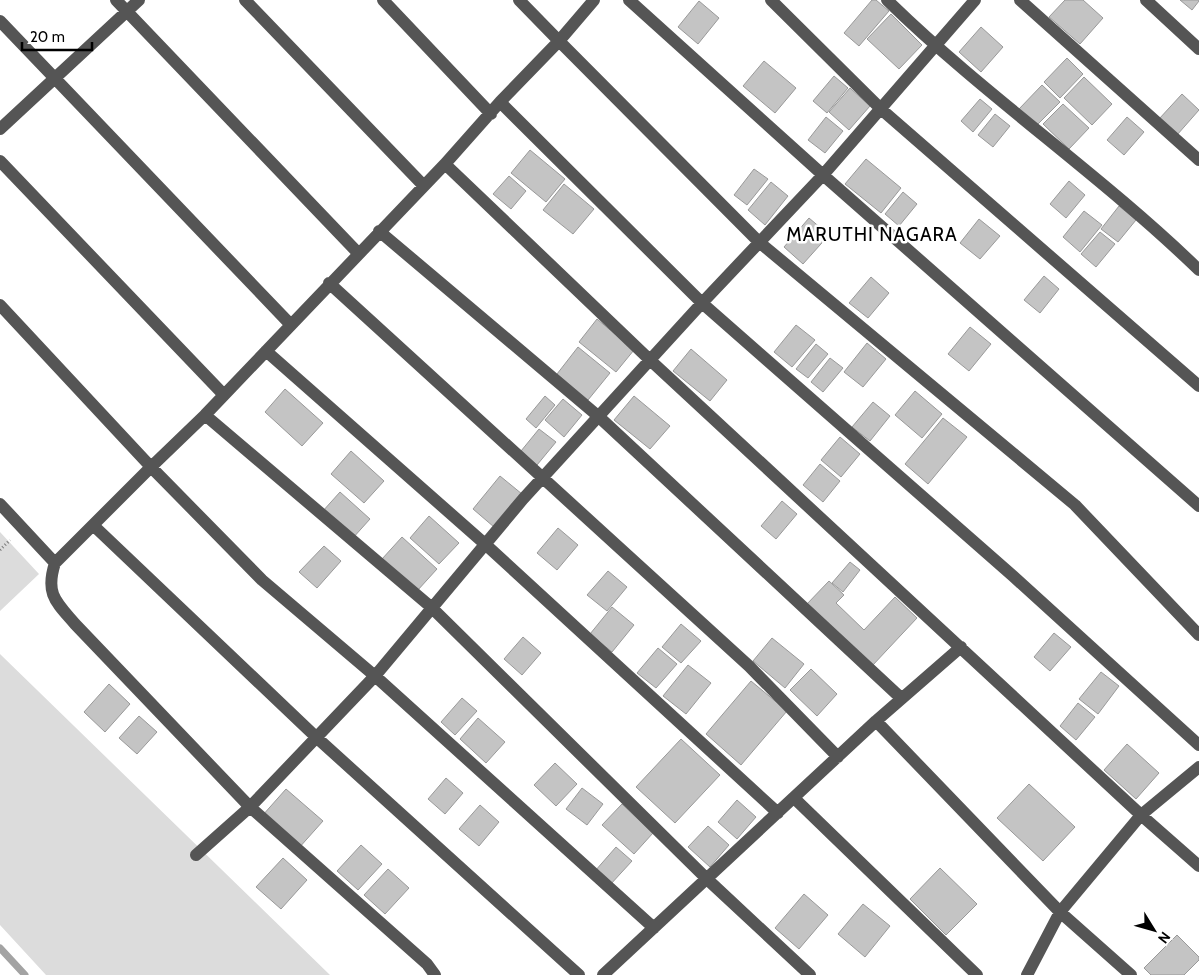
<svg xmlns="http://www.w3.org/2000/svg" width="1199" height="975" viewBox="0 0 1199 975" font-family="Cabin,sans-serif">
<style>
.green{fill:#dcdcdc}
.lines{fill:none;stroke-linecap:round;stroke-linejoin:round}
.stream{stroke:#a3a3a3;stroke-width:7}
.building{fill:#c4c4c4;stroke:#999}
.path{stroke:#777;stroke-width:3;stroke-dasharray:1 2.5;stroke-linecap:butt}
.minor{stroke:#555;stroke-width:12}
.labels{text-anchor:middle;stroke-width:5;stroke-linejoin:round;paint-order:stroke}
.neighbourhood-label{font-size:19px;letter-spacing:1px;fill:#000;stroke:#fff}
</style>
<rect width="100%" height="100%" fill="#fff"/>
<!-- green -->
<path class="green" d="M 0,532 L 39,574 L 0,611 Z
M 0,654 L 330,975 L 46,975 L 0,925 Z"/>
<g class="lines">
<!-- stream -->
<path class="stream" d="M 0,948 L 25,975"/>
</g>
<!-- building -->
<path class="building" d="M 872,0 L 876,0 L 889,11 L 859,46 L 844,33 Z
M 1065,0 L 1083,0 L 1103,18 L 1080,44 L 1049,17 Z
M 1180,0 L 1199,0 L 1199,1 L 1192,10 Z
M 699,1 L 719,18 L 698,44 L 678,27 Z
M 891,14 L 922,45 L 899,69 L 867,39 Z
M 981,27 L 1003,47 L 981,72 L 959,52 Z
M 1067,58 L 1083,74 L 1060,98 L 1044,82 Z
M 764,61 L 796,88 L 775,113 L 743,86 Z
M 834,76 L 848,88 L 827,113 L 813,101 Z
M 1084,77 L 1112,104 L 1092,125 L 1064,98 Z
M 1042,85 L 1060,102 L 1036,126 L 1019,109 Z
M 850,88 L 870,106 L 849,130 L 829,112 Z
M 1182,94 L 1199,110 L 1177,135 L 1159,119 Z
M 980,99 L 992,109 L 973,132 L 961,121 Z
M 1063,104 L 1089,128 L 1069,149 L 1043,124 Z
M 995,114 L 1010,126 L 993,147 L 978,135 Z
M 826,117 L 843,131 L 825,153 L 808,140 Z
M 1127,117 L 1144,132 L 1124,155 L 1107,140 Z
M 530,150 L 565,179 L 546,202 L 511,173 Z
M 866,159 L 901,188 L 881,213 L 845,184 Z
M 754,169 L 768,179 L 747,205 L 734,195 Z
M 509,176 L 526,191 L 511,209 L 493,194 Z
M 1069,181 L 1085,195 L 1066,218 L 1050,204 Z
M 771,182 L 788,196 L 765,225 L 748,210 Z
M 564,184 L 594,209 L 573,234 L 543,210 Z
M 903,192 L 917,204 L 899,226 L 885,214 Z
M 1119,206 L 1136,220 L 1118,242 L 1101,229 Z
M 1084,211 L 1102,225 L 1080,252 L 1063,237 Z
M 809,218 L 829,235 L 803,264 L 784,247 Z
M 979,219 L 1000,236 L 980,259 L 960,243 Z
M 1100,232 L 1115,244 L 1096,267 L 1081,254 Z
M 1044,276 L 1059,289 L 1040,313 L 1024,300 Z
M 871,277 L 889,293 L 868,318 L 849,303 Z
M 597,319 L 634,350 L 616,372 L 579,342 Z
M 796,325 L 815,340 L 792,367 L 774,352 Z
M 970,327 L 991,344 L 969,371 L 948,354 Z
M 867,343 L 886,359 L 863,387 L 844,372 Z
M 816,344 L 828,354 L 808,378 L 796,369 Z
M 578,347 L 610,373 L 588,400 L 557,374 Z
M 691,349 L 727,380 L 710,401 L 673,371 Z
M 830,358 L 843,368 L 823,392 L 811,382 Z
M 285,389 L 323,423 L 302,446 L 265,412 Z
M 915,391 L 942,414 L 922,438 L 895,415 Z
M 545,396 L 555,405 L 536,428 L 526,419 Z
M 634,396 L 670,426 L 650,449 L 614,420 Z
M 563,399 L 582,415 L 564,437 L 545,420 Z
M 873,402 L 890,416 L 870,441 L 852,427 Z
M 943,418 L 967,437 L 928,484 L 905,464 Z
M 539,429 L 556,442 L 537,465 L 521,451 Z
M 840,437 L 860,454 L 841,477 L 821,460 Z
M 351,451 L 384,481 L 364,503 L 331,474 Z
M 820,464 L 840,481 L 823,502 L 803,485 Z
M 500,476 L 522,494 L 494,527 L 473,509 Z
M 340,492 L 370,519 L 352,539 L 322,512 Z
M 782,501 L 797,514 L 776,539 L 761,526 Z
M 429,516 L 459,543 L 439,564 L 410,538 Z
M 558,528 L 578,545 L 557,570 L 537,553 Z
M 402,537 L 437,569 L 417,591 L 382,559 Z
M 324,546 L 341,561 L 317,588 L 299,572 Z
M 850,562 L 860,570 L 843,592 L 832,583 Z
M 608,571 L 627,587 L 607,611 L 587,595 Z
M 829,581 L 844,595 L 836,603 L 864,630 L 895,597 L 917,618 L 872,666 L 806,605 Z
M 612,607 L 634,625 L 612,652 L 590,634 Z
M 681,624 L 701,641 L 681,663 L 662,647 Z
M 1054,633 L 1071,647 L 1050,671 L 1034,657 Z
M 523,637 L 541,653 L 522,675 L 504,659 Z
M 772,638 L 804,664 L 785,688 L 753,661 Z
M 658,648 L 677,664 L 656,688 L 637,673 Z
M 688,665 L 711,683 L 686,714 L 663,696 Z
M 811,669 L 837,694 L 817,716 L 790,690 Z
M 1101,672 L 1119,686 L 1098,714 L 1079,699 Z
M 751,681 L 787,711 L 741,765 L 706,734 Z
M 109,684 L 130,704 L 105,732 L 84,712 Z
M 462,698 L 477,711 L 455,735 L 441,722 Z
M 1078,703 L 1095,717 L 1076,740 L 1060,726 Z
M 139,716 L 157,732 L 137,754 L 119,738 Z
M 478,718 L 505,742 L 486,763 L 460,739 Z
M 681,739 L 720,775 L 675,823 L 636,787 Z
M 1127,744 L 1159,773 L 1136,799 L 1104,770 Z
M 555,763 L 577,784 L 556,806 L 534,785 Z
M 446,778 L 463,793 L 445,814 L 428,799 Z
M 1029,784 L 1075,827 L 1043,861 L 997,818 Z
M 582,788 L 603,804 L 587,825 L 566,809 Z
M 286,789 L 323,821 L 298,849 L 262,816 Z
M 737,800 L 756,817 L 737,839 L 718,822 Z
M 622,804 L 653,833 L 634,854 L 602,825 Z
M 480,805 L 499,822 L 479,846 L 459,829 Z
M 708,826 L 729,845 L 710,867 L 688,847 Z
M 361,845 L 382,864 L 358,890 L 337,871 Z
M 616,847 L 632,861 L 610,885 L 595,871 Z
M 283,858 L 307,880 L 281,909 L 256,887 Z
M 940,868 L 977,904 L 946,935 L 910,899 Z
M 388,869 L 409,888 L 385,914 L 364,895 Z
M 804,894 L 828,915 L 799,949 L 775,928 Z
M 863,904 L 890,926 L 865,957 L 838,934 Z
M 1177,935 L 1199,957 L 1199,960 L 1184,975 L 1151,975 L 1144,968 Z"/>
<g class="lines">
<!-- path -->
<path class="path" d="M 0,550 L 10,540"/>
<!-- minor -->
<path class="minor" d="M 116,0 L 358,253
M 245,0 L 423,185
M 383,0 L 491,114
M 594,0 L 559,41 L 759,242 L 1075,505 L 1199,635
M 629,0 L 823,175 L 1199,506
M 771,0 L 882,110 L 1199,386
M 887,0 C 985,96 1100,174 1199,270
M 1020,0 L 1199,160
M 1146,0 L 1199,49
M 0,21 L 291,325
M 500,102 L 702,303 L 1013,576 L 1199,745
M 0,129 L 139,0
M 0,161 L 224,395
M 445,164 L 650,360 L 1141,815 L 1199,866
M 379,231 L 598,416 L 901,698
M 329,283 L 749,666 L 838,757
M 0,305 L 151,467 L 205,415 L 445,164 L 500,102 L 559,41 L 519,0
M 266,351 L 485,544 L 778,813
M 205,415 L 431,607 L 707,879 L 810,975
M 0,504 L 55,563
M 94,526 L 316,737 L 579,975
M 876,721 L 1060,912 L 1131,975
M 794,798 L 977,975
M 196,855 L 250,807 L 75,624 C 56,602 45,594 55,563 L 151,467 L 262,580 L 375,676 L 654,928
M 435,975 L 427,964 L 250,807 L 375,676 L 523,499 L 702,303 L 823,175 L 975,0
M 603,975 L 876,721 L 961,647
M 1027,975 L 1060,912 L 1141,815 L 1199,767"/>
</g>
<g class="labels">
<!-- neighbourhood labels -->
<g class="neighbourhood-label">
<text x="872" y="241">MARUTHI NAGARA</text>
</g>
</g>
<!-- north arrow -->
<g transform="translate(1154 930) rotate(127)" stroke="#ffffff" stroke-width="4" paint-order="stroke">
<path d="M0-4L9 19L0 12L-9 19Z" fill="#000000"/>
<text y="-8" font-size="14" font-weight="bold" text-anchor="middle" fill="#000000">N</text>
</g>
<!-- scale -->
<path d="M22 42v8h70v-8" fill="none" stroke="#000000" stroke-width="2.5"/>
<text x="30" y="42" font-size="15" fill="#000000" stroke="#ffffff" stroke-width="4" paint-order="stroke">20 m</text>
</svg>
